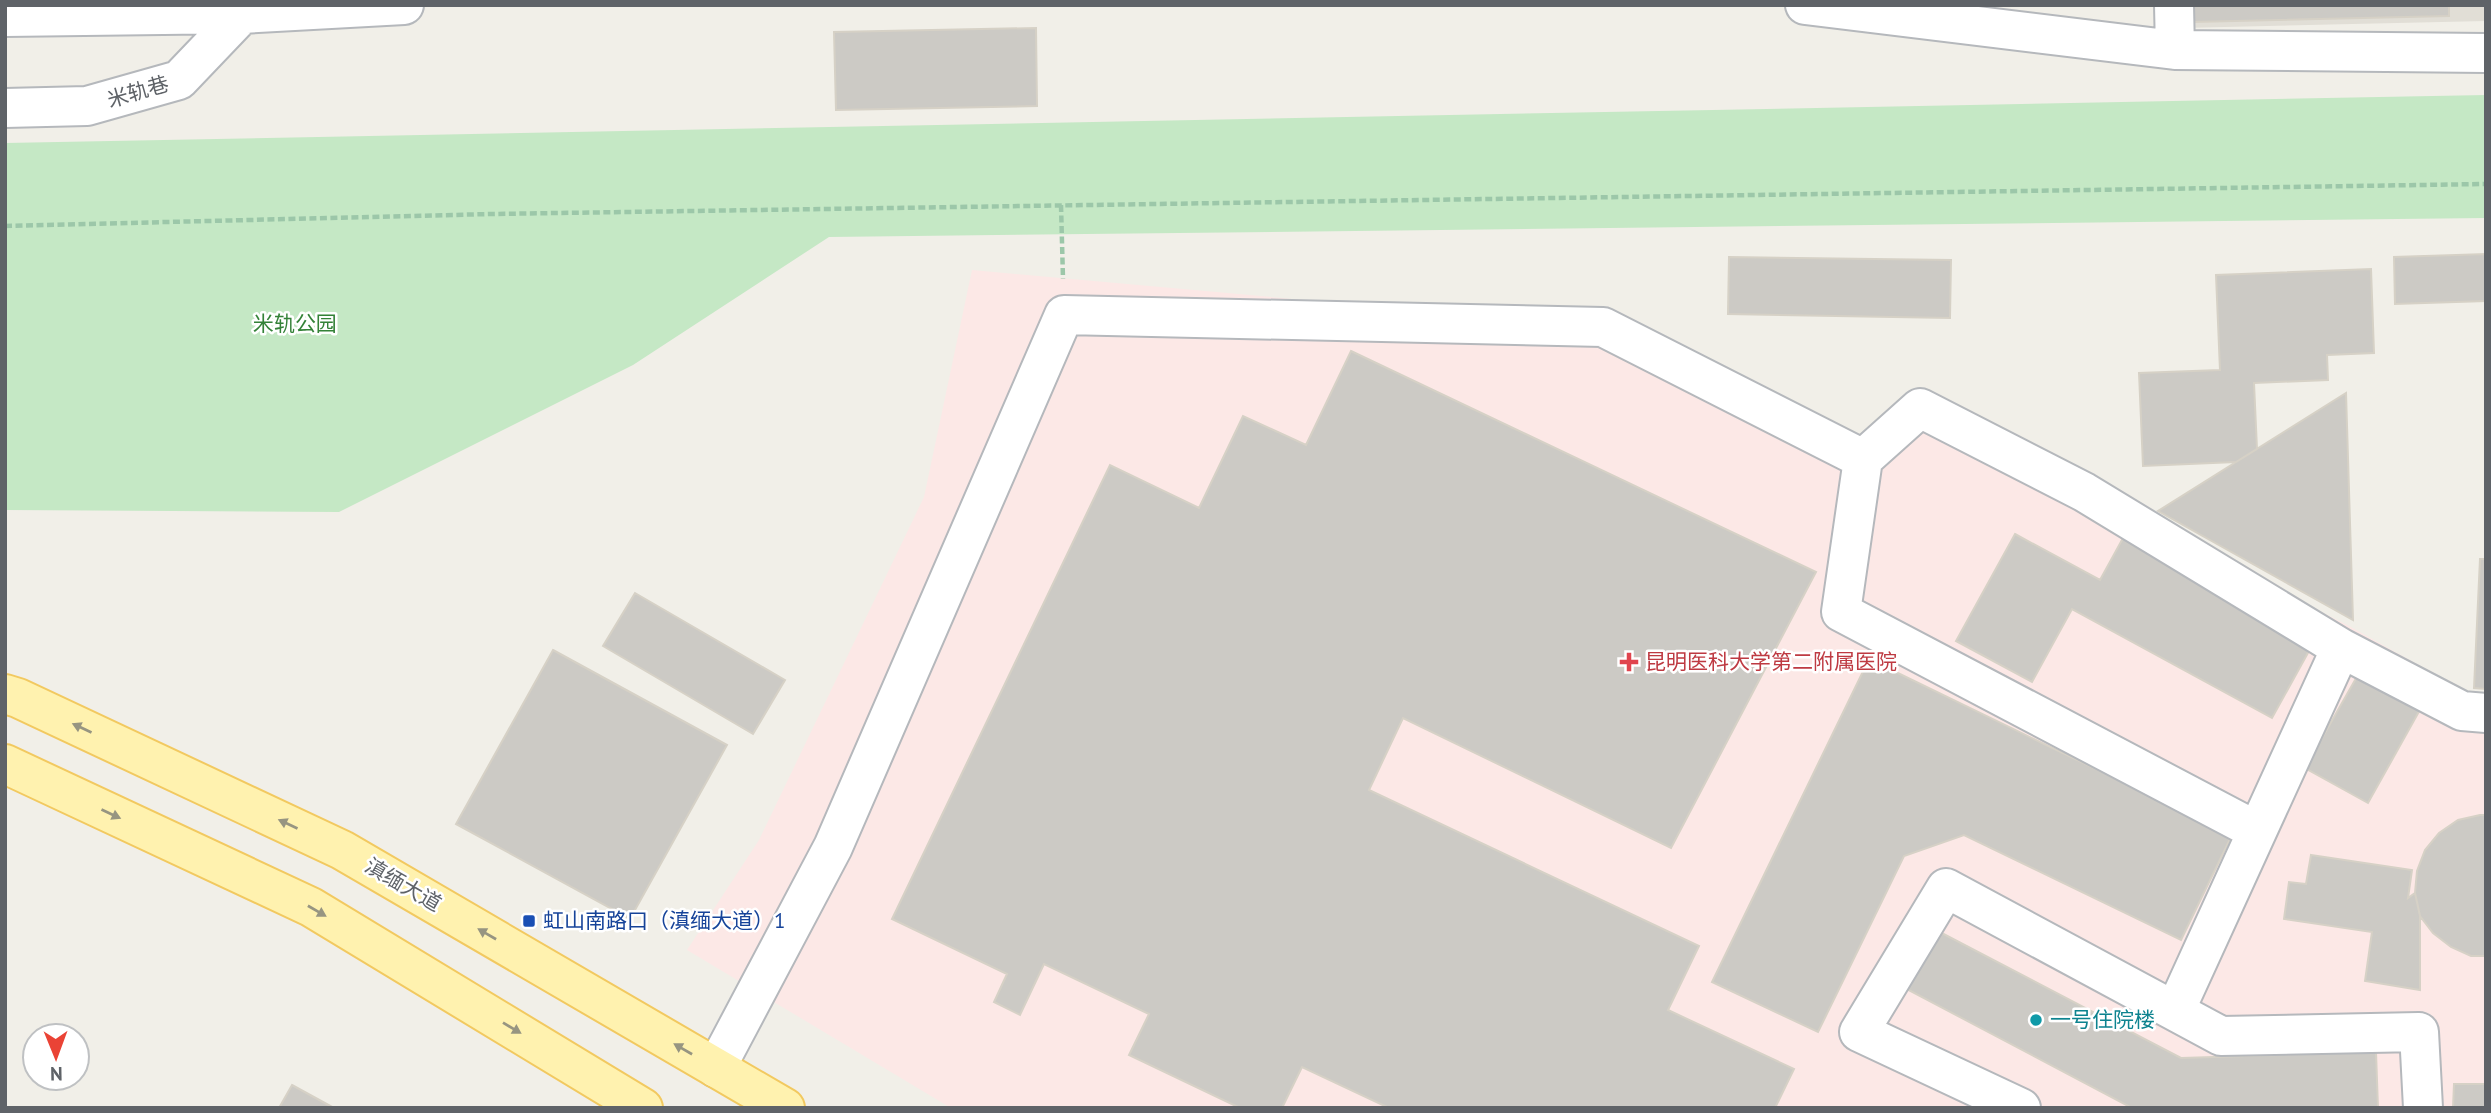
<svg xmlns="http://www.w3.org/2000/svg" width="2491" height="1113" viewBox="0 0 2491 1113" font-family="'PT Sans','Noto Sans SC',sans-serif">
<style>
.education{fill:#e1ded6}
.medical{fill:#fce8e6}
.green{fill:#c5e8c5}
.building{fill:#cccac5;stroke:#d6d1c6;stroke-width:2}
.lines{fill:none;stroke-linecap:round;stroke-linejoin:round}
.minor-casing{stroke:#b5b8bc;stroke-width:42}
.major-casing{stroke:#f2c960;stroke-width:42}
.path{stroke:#9cc7a9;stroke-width:4.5;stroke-dasharray:7 3.5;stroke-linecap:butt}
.minor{stroke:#fff;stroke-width:38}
.major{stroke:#fff2af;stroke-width:38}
.oneway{fill:#979581}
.health-dot{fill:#e0444e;stroke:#fff;stroke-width:2.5}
.transit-dot{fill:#1a4fb4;stroke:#fff;stroke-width:2.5}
.culture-dot{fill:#0f9aa8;stroke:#fff;stroke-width:2.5}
.labels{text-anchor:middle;stroke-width:5;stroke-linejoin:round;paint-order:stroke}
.street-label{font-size:21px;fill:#5f6368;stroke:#fff}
.park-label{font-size:21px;fill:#348238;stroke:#fff}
.health-label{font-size:21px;fill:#be3a42;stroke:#fff;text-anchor:start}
.transit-label{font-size:21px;fill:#164399;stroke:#fff;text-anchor:start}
.culture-label{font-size:21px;fill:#0d838f;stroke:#fff;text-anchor:start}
</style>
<rect width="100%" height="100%" fill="#f1efe8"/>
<!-- education -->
<path class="education" d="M 2182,5 L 2486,5 L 2486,21 L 2182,28 Z"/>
<!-- medical -->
<path class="medical" d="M 972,270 L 1603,327 L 1863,459 L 1920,408 L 2349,626 L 2479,699 L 2486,699 L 2486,1108 L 951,1108 L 687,950 L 759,840 L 924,497 Z"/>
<!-- green -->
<path class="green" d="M 2486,95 L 2486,218 L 829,237 L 633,365 L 339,512 L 5,510 L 5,143 Z"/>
<!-- building -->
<path class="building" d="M 2193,5 L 2449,5 L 2449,16 L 2193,22 Z
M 1036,28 L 1037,106 L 836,110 L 834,32 Z
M 2486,254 L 2486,301 L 2395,304 L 2394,257 Z
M 1729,257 L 1951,260 L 1950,318 L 1728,314 Z
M 2371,269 L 2374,353 L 2327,355 L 2328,380 L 2254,383 L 2257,449 L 2236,462 L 2143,466 L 2139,373 L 2220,370 L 2216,275 Z
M 1351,351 L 1816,572 L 1671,848 L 1403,718 L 1369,790 L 1699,946 L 1668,1010 L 1794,1069 L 1775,1108 L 1389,1108 L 1302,1067 L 1282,1108 L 1240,1108 L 1129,1055 L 1149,1014 L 1044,964 L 1020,1015 L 994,1002 L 1007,974 L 892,919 L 1110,465 L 1199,508 L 1243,416 L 1306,445 Z
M 2346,393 L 2353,620 L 2158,511 Z
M 2015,534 L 2100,580 L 2123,538 L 2314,642 L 2272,718 L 2072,609 L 2032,682 L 1956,641 Z
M 2480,559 L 2486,559 L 2486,689 L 2474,688 Z
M 635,593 L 785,680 L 753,734 L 603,646 Z
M 553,650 L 727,745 L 630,919 L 456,824 Z
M 1869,659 L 2232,835 L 2181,940 L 1964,835 L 1904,856 L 1818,1032 L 1712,982 Z
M 2359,673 L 2421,708 L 2368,803 L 2305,768 Z
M 2480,815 L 2486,815 L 2486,956 L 2471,956 L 2451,947 L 2433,933 L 2420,916 L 2415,893 L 2417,871 L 2425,850 L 2439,833 L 2458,820 Z
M 2311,855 L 2412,870 L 2408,898 L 2415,893 L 2420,916 L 2420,990 L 2365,981 L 2372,932 L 2284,919 L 2289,882 L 2306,884 Z
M 1934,929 L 2181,1058 L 2376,1052 L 2378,1108 L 2132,1108 L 1903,987 Z
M 2454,1084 L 2486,1084 L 2486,1108 L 2453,1108 Z
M 292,1085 L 334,1108 L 279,1108 Z"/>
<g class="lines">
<defs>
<path id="minor" d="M 1805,5 L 2175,50 L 2486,53
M 2174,5 L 2175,50
M 5,17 L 242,14 L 404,5
M 5,108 L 87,106 L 179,80 L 242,14
M 2257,831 L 1841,612 L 1863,459 L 1920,408 L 2084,492 L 2341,648
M 2175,1011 L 2341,648 L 2462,711 L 2486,713
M 716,1068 L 833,847 L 1064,315 L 1603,327 L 1863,459
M 2021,1108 L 1859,1032 L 1946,888 L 2221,1036 L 2419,1032 L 2423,1108"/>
<path id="major" d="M 5,694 L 18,698 L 342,850 L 785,1108
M 5,764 L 311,907 L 643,1108"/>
</defs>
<!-- minor casing -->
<use href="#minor" class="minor-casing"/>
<!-- major casing -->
<use href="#major" class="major-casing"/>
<!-- path -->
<path class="path" d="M 1061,205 L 1063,279
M 5,226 L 492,214 L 2486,184"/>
<!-- minor -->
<use href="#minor" class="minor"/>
<!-- major -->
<use href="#major" class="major"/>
</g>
<!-- one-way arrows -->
<defs><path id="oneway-solid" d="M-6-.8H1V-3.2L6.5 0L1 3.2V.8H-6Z" transform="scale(1.75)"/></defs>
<g class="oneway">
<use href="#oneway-solid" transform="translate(82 728) rotate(-155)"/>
<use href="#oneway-solid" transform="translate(111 814) rotate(25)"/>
<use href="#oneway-solid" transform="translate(288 824) rotate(-155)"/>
<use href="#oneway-solid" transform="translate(317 911) rotate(30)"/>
<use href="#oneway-solid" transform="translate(487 934) rotate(-150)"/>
<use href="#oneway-solid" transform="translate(512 1028) rotate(31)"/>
<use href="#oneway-solid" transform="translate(683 1049) rotate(-150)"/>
</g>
<!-- markers -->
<path class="health-dot" d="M1625.5 651.5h7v7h7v7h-7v7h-7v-7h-7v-7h7z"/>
<rect class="transit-dot" x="522" y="914" width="14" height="14" rx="3.5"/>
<circle class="culture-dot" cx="2036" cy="1020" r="7"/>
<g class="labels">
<!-- street labels -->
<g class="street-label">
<text transform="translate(138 92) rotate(-16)" y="7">米轨巷</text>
<text transform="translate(403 885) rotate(30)" y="7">滇缅大道</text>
</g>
<!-- park labels -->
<g class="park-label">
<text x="295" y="331">米轨公园</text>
</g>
<!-- health labels -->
<g class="health-label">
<text x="1645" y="669">昆明医科大学第二附属医院</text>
</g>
<!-- transit labels -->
<g class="transit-label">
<text x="543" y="928">虹山南路口（滇缅大道）1</text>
</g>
<!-- culture labels -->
<g class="culture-label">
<text x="2050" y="1027">一号住院楼</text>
</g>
</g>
<!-- border -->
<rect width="2491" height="1113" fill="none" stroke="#5f6368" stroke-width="14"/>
<!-- north arrow -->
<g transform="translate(56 1057) rotate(179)"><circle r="33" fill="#ffffff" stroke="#bfc1c3" stroke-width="2"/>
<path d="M0-5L12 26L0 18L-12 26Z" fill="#ea4335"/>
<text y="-10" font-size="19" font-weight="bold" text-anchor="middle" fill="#5f6368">N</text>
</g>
</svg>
